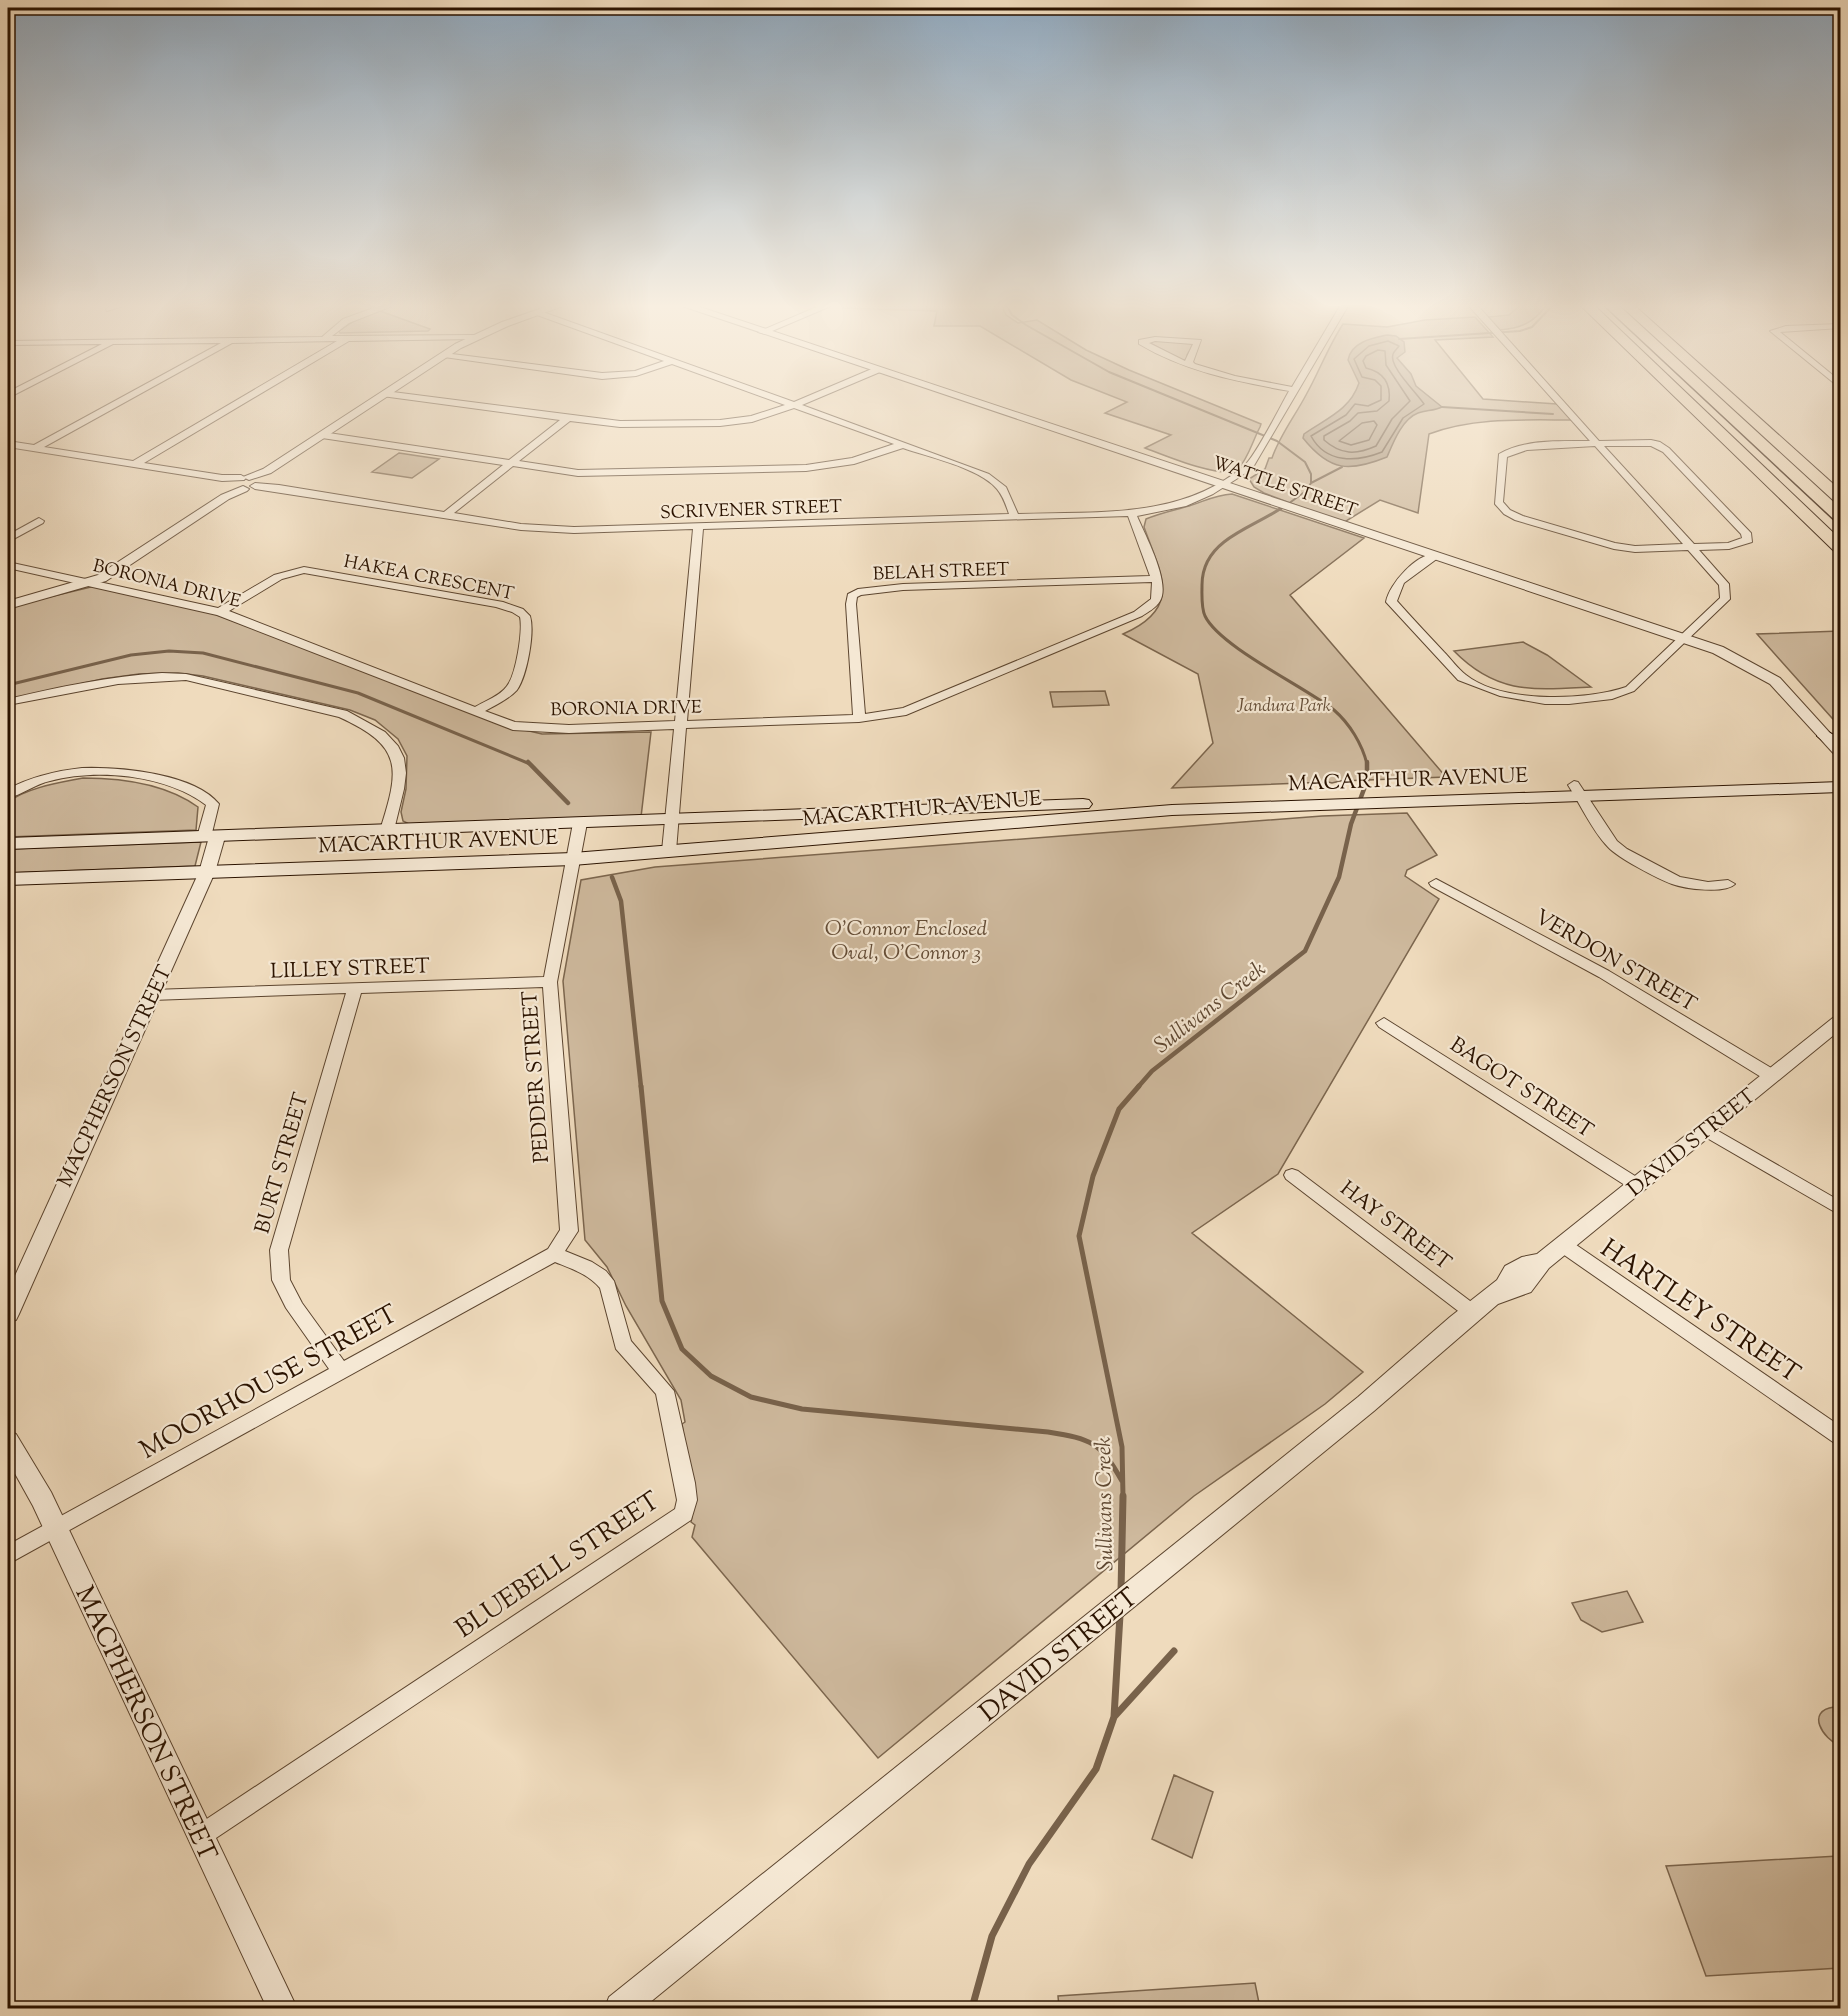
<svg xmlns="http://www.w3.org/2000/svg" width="1848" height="2016" viewBox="0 0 1848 2016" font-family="'Sorts Mill Goudy',serif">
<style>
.green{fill:#ceb99d;stroke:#7c664e;stroke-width:1.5}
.water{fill:#ac977d;stroke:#78624b;stroke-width:1.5}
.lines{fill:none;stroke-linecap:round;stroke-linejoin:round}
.shore{stroke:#6c553e;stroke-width:1.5}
.stream-far4{stroke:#78624b;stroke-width:2}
.stream-far3{stroke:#78624b;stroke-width:3}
.stream-far2{stroke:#78624b;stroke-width:4.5}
.stream-far1{stroke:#78624b;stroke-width:5}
.stream{stroke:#78624b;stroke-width:7}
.minor-casing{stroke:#5c452f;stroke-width:2}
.tertiary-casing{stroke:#5c452f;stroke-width:2}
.secondary-casing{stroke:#2b1300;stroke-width:2}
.trunk-casing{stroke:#2b1300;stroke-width:2}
.minor{fill:#f5e8d4;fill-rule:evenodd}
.tertiary{fill:#f5e8d4;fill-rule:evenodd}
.secondary{fill:#f5e8d4;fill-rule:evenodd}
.trunk{fill:#efdbbd;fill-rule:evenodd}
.tram{stroke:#2b1300;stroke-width:1.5}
.labels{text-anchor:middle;stroke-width:4.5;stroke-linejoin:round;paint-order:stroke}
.far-street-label{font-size:18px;fill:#2b1300;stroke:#f5e8d4}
.far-park-label{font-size:18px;font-style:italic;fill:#644d37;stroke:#f5e8d4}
.street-label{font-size:21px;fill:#2b1300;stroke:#f5e8d4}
.park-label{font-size:21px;font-style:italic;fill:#644d37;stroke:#f5e8d4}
.water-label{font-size:22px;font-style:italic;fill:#5f4832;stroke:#f5e8d4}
.near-street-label{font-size:26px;fill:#2b1300;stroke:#f5e8d4}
</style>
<rect width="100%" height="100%" fill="#efdbbd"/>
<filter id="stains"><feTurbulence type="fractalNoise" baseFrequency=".00333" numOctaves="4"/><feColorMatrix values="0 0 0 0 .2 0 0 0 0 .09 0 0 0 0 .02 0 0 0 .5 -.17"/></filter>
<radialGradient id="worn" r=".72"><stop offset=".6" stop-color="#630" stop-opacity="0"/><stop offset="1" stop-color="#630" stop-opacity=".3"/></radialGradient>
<!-- green -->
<path class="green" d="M 844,306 L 1002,306 L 1006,315 L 1018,323 L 1037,320 L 1086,350 L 1129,370 L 1261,424 L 1260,427 C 1253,440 1248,459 1238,469 C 1225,481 1161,454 1145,448 L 1171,435 L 1105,413 L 1127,402 L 1071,380 L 980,326 L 934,326 L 937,311 L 843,308 Z
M 1519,306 L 1546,306 C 1533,323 1521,328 1500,330 L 1488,317 L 1509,315 Z
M 380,311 L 430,329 L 428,331 L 340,333 L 339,331 L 357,319 Z
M 1475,317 L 1493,337 L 1435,340 L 1483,399 L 1557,404 L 1572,420 C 1526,420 1474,417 1429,434 L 1418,513 L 1380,500 L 1343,523 L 1264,493 L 1254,487 L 1249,479 L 1265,469 L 1269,458 L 1272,458 C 1280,435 1295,416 1306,395 C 1319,372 1328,347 1343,324 L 1387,327 L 1425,320 Z
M 1151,340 L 1195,342 L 1187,355 L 1187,363 L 1148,342 Z
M 399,453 L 439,459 L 412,478 L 372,472 Z
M 1232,494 L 1364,538 L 1290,595 L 1446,777 L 1340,781 L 1332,783 L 1328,782 L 1172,788 L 1213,743 L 1198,674 L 1123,634 C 1183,608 1161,575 1144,527 L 1146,519 C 1160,513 1175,510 1189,506 C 1205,501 1215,495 1232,494 Z
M 95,586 L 199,608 L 512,727 L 542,734 L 651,732 L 641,817 L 409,824 L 403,821 L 401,812 L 406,789 L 407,756 L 398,739 L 386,729 L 375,720 L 350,710 L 203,676 L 178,673 L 139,674 L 102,679 L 8,700 L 8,607 Z
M 1840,631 L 1840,727 L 1757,634 Z
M 1523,642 L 1547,655 L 1591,687 C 1535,690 1497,695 1454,651 Z
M 1105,691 L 1109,705 L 1053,707 L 1050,692 Z
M 83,778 C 121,778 166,784 198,807 L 196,830 L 8,837 L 8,802 C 29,787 58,783 83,778 Z
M 1407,813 L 1437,855 L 1407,870 L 1405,876 L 1439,899 L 1278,1174 L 1192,1233 L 1363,1372 L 1325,1404 L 1194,1496 L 878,1758 L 692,1537 L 695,1525 L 691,1522 L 694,1505 L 682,1424 L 685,1422 L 681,1400 L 626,1306 L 607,1267 L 585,1240 L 563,981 L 581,880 L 655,867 L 1322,816 Z
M 201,842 L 195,866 L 8,873 L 8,849 Z
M 1627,1591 L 1643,1622 L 1602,1632 L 1581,1620 L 1572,1603 Z
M 1834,1707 L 1840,1708 L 1840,1746 C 1823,1739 1805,1711 1834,1707 Z
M 1174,1775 L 1213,1792 L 1192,1858 L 1152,1839 Z
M 1838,1856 L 1840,1861 L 1840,1968 L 1706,1976 L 1666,1866 Z
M 1255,1983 L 1260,2008 L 1059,2008 L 1058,1996 Z"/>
<!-- water -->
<path class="water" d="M 1387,335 L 1396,336 L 1404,342 L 1405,352 L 1397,358 L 1411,374 L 1416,386 L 1442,407 C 1434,411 1426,410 1418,413 C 1402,419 1393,443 1387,457 C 1350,472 1330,472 1303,438 L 1304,434 C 1327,418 1350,410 1359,383 L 1348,360 C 1351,342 1373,338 1387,335 Z"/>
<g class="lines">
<!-- shore -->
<path class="shore" d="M 1388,341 L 1399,346 C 1397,349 1394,351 1393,354 C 1388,366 1418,394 1424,404 L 1403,418 L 1382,452 C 1357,462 1326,464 1311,436 L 1346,415 L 1355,404 L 1368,406 L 1381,400 L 1381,386 L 1375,380 L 1362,377 L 1354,359 L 1369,346 Z
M 1378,350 L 1385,351 L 1386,365 L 1410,401 L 1392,419 L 1376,446 C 1356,455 1341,455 1324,440 L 1324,436 L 1350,421 L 1358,413 L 1377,411 L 1389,401 C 1391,383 1383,372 1366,368 L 1363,361 L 1366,356 Z
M 1374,421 L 1377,425 L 1369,440 L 1351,445 L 1339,441 L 1362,423 Z"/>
<!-- stream-far4 -->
<path class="stream-far4" d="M 1007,306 L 1012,315 L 1026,325 L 1109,372 L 1277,441 L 1305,462 L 1311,474 L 1311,483 L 1306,491 L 1281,509
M 1399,339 L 1520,331 L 1532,327 L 1552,306
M 1442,407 L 1553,414
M 1311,483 L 1342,467"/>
<!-- stream-far3 -->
<path class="stream-far3" d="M 1283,507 C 1264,520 1242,528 1224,542 C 1210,553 1202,568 1202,585 C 1202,595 1201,607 1205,616 C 1220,647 1305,687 1334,710 C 1350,724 1362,744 1367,764
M 8,685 L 131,655 L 169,651 L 203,653 L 358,693 L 530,764"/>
<!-- stream-far2 -->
<path class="stream-far2" d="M 528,762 L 568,803
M 612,877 L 621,901 L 641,1087
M 1138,1087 L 1152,1071 L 1305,951 L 1339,877 L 1351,824 L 1367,781 L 1367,762"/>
<!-- stream-far1 -->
<path class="stream-far1" d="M 641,1086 L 662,1301 L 682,1349 L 711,1376 L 751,1397 L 802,1409 L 1048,1432 C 1092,1439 1100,1442 1122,1481
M 1123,1497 L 1122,1447 L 1079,1236 L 1093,1176 L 1119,1109 L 1139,1086"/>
<!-- stream -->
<path class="stream" d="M 1121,1592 L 1123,1496
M 1114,1717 L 1174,1651
M 972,2008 L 992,1936 L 1029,1864 L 1096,1769 L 1114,1717 L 1120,1615"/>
<defs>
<path id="minor" d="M 110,306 L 123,306 L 107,311 L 106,309 Z
M 379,306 L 392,306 L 349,323 L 332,336 L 475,335 L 479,337 L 475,339 L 349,341 L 144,463 L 222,475 L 241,475 L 246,478 L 244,480 L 222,481 L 8,447 L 8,441 L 34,445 L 221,343 L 113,344 L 8,398 L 8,392 L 102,344 L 8,345 L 8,341 L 322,337 L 343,319 ZM 337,341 L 133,461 L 44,447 L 232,343 Z
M 819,306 L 831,306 L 765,334 L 758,332 Z
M 1340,306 L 1348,306 L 1252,469 L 1213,494 L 1186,506 L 1137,516 C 1145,535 1171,583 1160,601 C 1156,608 1148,612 1142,616 L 906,715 L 859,722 L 686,728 L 676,851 L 669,855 L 662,851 L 674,729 L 569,733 L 513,730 L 217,615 L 8,568 L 8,562 L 218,608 L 274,575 L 304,567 L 503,602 L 523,609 L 530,616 C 535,632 527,676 517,690 C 509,699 496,705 485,711 L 515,722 L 569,725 L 675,721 L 693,529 L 574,533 L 521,530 L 255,489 L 250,486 L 255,483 L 279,485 L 444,512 L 503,465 L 322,438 L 317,435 L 322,432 L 509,460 L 560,420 L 382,396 L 381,394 L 385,391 L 620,421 L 720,420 L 751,416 L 785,405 L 672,364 L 636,376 L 602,379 L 444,357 L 440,355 L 444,353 L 602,373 L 635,371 L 664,361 L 537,315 L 536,313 L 540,311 L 794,402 L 874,368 L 880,368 L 880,372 L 802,405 L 989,474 L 1006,487 L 1018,514 C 1096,511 1180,520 1244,466 C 1255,457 1280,407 1289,391 C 1236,381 1186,372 1139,344 L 1139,340 L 1155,337 L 1201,340 L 1193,362 L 1195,364 L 1235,376 L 1292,387 ZM 1155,341 L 1193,344 L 1185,361 L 1149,343 ZM 794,408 L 894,444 L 852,458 L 806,465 L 578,470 L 519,461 L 570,421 L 620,427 L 720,426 L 752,422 ZM 903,448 C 928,457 980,468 997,489 C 1003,496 1006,505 1009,514 L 574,527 L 521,524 L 454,513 L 513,466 L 578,476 L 806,471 L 854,464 ZM 1128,516 L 1150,576 L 903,584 L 858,589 L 848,594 L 846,604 L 853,715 L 687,721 L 703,529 ZM 304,573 L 496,607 L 512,612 L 520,617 C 523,631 516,675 507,686 C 500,696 485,701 475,707 L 229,611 L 282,579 ZM 1152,582 L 1151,599 L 1134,612 L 903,708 L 865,714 L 856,604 L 857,597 L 861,595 L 903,590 Z
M 1469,306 L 1478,306 L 1599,441 L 1651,440 L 1660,442 L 1669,448 L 1751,533 L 1752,542 L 1729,549 L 1699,550 L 1729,584 L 1730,599 L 1634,691 L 1612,699 L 1569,704 L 1545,704 L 1500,696 L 1458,680 L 1386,602 C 1389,584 1418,551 1438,554 L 1438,558 L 1404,583 L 1397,601 C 1412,618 1428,635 1444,652 C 1451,659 1458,669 1466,675 C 1501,703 1585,701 1626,687 L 1720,598 L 1719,585 L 1688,550 L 1635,552 L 1614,549 L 1515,520 L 1504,514 L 1495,504 L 1499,454 C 1525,439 1560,441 1590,441 ZM 1595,446 L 1683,544 L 1635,546 L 1615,543 L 1523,516 L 1510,510 L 1503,502 L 1507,457 L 1527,450 ZM 1604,446 L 1651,446 L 1663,452 L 1741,534 L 1742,538 L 1728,543 L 1694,544 Z
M 1840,324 L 1840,328 L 1780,332 L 1840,381 L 1840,388 L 1770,331 L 1786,326 Z
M 39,518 L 44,521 L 43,523 L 8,542 L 8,535 Z
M 162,673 L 186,674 L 347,711 L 385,732 L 398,746 L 404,758 L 406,773 L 404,789 L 394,830 L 387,834 L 380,830 C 400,768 403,746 339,717 L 186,680 L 118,684 L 8,705 L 8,699 C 59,687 110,676 162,673 Z
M 82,768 C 120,767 194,773 219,804 L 211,837 L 204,841 L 197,837 L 206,805 C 166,775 98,768 50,781 C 35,784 22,795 8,798 L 8,789 C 31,777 55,771 82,768 Z
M 1574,781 L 1578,782 L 1617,841 L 1627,849 L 1680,877 L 1708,882 L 1728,880 L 1735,884 C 1725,894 1685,889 1672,884 C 1658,879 1618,858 1608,847 C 1593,832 1580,804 1568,785 Z
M 580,819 L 587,823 L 557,982 L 578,1231 L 565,1251 L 592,1262 L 606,1271 L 614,1281 L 631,1341 L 674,1391 L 695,1483 L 697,1500 L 691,1520 L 201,1848 L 193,1844 L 189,1836 L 193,1828 L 675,1509 L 677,1500 L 656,1394 L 616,1349 L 600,1288 C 588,1274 572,1269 555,1262 L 8,1564 L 8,1545 L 329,1369 L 286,1308 L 272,1280 L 270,1250 L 346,993 L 152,1000 L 145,995 L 152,990 L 544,977 L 573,823 ZM 543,987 L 560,1230 L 548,1249 L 344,1361 L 302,1303 L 290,1280 L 288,1250 L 361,993 Z
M 1436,879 L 1609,971 L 1778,1072 L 1780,1076 L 1778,1080 L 1766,1080 L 1599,977 L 1431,886 L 1429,883 Z
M 1384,1018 L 1643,1181 L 1645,1185 L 1643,1189 L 1637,1191 L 1631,1189 L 1379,1027 L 1376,1023 Z
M 1706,1124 L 1840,1201 L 1840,1215 L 1700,1134 L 1698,1130 L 1700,1126 Z
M 1292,1169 L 1298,1171 L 1478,1307 L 1481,1312 L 1478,1317 L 1472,1319 L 1466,1317 L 1286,1179 L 1284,1175 L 1286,1171 Z
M 1563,1238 L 1569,1240 L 1840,1426 L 1840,1444 L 1833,1442 L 1557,1250 L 1554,1245 L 1557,1240 Z"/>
<path id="tertiary" d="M 548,306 L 563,306 L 508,326 L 461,348 L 271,473 L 249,480 L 243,477 L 263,469 L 455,344 L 502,322 Z
M 682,306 L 697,306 L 1723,647 L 1780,678 L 1840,744 L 1840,756 L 1835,755 L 1770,684 L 1713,653 Z
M 243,486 L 249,489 L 247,491 L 229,499 L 106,581 L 8,609 L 8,601 L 98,575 L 221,495 Z
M 217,832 L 225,837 L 215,872 L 19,1314 L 16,1320 L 8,1322 L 8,1291 L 199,872 L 209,837 Z
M 1840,1015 L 1840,1030 L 1549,1268 L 1531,1292 L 1498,1304 L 1374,1411 L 643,2008 L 605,2008 L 609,1997 L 1358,1397 L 1450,1317 L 1497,1280 L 1505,1266 L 1522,1257 L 1537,1254 L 1834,1017 Z
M 8,1431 L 16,1434 L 51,1492 L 297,2008 L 267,2008 L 33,1506 L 8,1461 Z"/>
<path id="secondary" d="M 1826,731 L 1840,738 L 1840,750 L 1834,749 L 1817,736 L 1820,732 Z
M 1840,782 L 1840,792 L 1172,815 L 573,865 L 8,885 L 8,873 L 573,853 L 1172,805 Z
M 1083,799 L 1089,800 L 1092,804 L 1089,808 L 8,849 L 8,838 Z"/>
<path id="trunk" d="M 1581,306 L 1595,306 L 1840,539 L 1840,553 L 1834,551 Z
M 1621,306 L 1635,306 L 1840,490 L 1840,503 L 1834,501 Z"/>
</defs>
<!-- minor casing -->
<use href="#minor" class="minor-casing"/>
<!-- tertiary casing -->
<use href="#tertiary" class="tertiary-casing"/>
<!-- secondary casing -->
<use href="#secondary" class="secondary-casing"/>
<!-- trunk casing -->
<use href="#trunk" class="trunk-casing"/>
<!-- minor -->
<use href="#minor" class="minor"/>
<!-- tertiary -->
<use href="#tertiary" class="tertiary"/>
<!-- secondary -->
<use href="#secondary" class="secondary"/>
<!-- trunk -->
<use href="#trunk" class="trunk"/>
<!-- tram -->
<path class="tram" d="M 1604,306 L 1840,526"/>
</g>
<!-- sky -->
<linearGradient id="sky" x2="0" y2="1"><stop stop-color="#90a8bd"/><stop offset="0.52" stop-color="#f8efe1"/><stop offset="1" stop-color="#f8efe1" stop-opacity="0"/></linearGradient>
<rect width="1848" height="589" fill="url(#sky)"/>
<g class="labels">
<!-- far-street labels -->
<g class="far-street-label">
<text transform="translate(1285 486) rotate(19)" y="6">WATTLE STREET</text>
<text transform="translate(751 509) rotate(-2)" y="6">SCRIVENER STREET</text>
<text transform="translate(941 571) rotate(-2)" y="6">BELAH STREET</text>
<text transform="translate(429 577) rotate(11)" y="6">HAKEA CRESCENT</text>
<text transform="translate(167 583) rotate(14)" y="6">BORONIA DRIVE</text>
<text transform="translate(626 708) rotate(-1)" y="6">BORONIA DRIVE</text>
</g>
<!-- far-park labels -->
<g class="far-park-label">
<text x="1284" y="711">Jandura Park</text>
</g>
<!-- street labels -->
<g class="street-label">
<text transform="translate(1408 779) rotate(-2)" y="7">MACARTHUR AVENUE</text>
<text transform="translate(922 808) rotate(-5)" y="7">MACARTHUR AVENUE</text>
<text transform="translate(438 841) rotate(-2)" y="7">MACARTHUR AVENUE</text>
<text transform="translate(1616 960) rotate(30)" y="7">VERDON STREET</text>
<text transform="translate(350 968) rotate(-2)" y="7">LILLEY STREET</text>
<text transform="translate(114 1076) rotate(-65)" y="7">MACPHERSON STREET</text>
<text transform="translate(535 1077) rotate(-94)" y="7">PEDDER STREET</text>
<text transform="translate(1522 1087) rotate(33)" y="7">BAGOT STREET</text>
<text transform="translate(1691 1142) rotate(-39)" y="7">DAVID STREET</text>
<text transform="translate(281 1163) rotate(-74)" y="7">BURT STREET</text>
<text transform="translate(1396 1225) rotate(37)" y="7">HAY STREET</text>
</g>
<!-- park labels -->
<g class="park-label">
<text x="906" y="935">O'Connor Enclosed<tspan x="906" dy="24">Oval, O'Connor 3</tspan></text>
</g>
<!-- water labels -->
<g class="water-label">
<text transform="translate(1209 1006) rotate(-38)" y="8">Sullivans Creek</text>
<text transform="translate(1103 1504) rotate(-91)" y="8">Sullivans Creek</text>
</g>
<!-- near-street labels -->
<g class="near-street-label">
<text transform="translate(1701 1310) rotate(34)" y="9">HARTLEY STREET</text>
<text transform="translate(268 1381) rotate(-29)" y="9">MOORHOUSE STREET</text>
<text transform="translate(557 1564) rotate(-34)" y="9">BLUEBELL STREET</text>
<text transform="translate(1058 1654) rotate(-39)" y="9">DAVID STREET</text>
<text transform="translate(147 1723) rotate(65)" y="9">MACPHERSON STREET</text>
</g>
</g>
<!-- margin -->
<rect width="1848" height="2016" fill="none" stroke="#efdbbd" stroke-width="30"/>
<rect x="9" y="9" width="1830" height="1998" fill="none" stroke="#2b1300" stroke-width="3"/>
<rect x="15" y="15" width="1818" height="1986" fill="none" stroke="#2b1300" stroke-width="1.5"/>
<rect width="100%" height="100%" filter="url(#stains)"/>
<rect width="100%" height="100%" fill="url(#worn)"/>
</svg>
